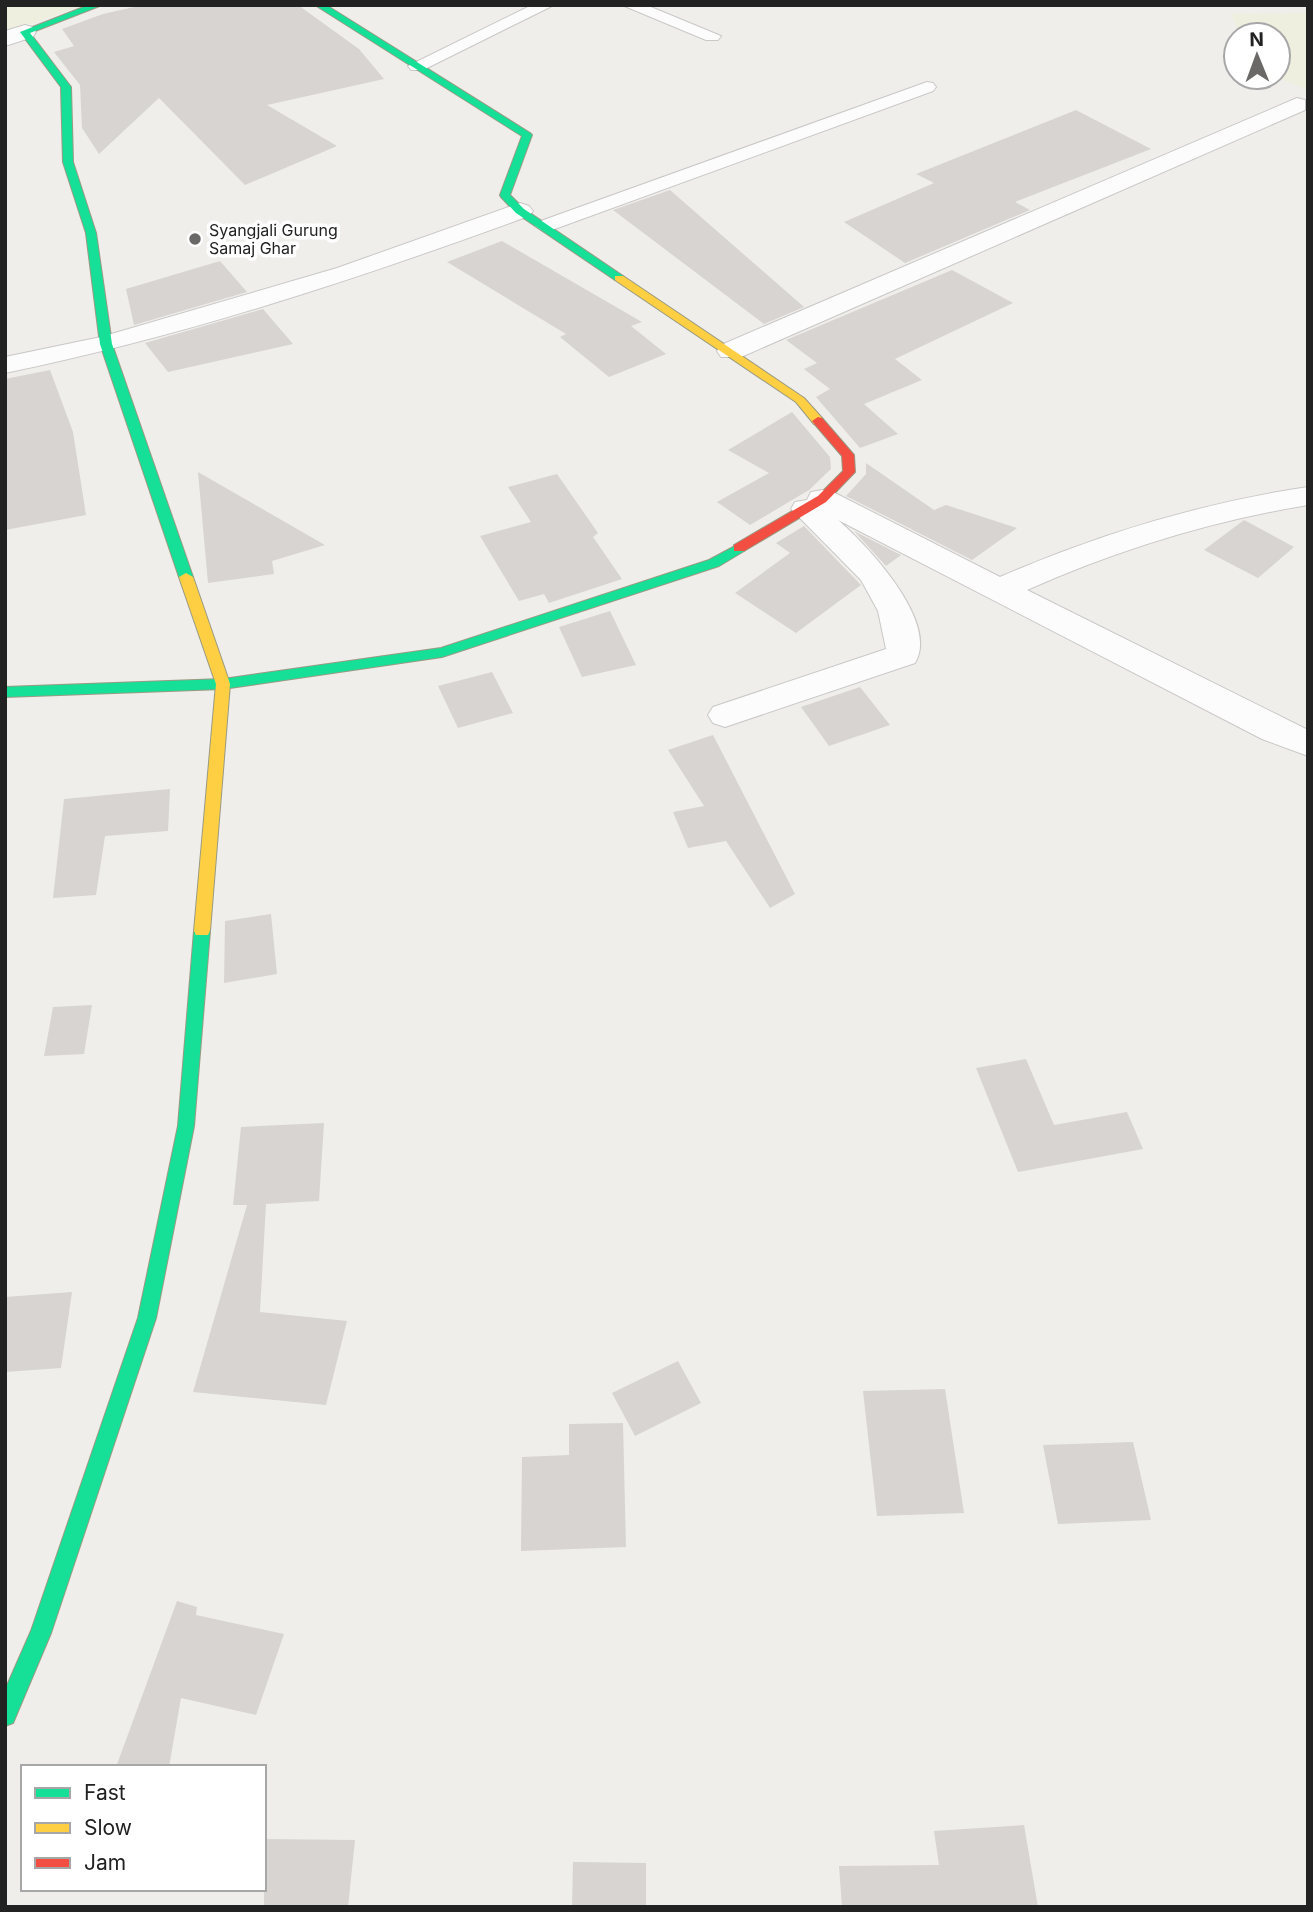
<svg xmlns="http://www.w3.org/2000/svg" width="1313" height="1912" viewBox="0 0 1313 1912" font-family="Inter,sans-serif">
<style>
.farmland{fill:#efefdf}
.building{fill:#d7d4d2}
.lines{fill:none;stroke-linecap:round;stroke-linejoin:round}
.lane-casing{stroke:#c9c8c7;stroke-width:2}
.street-casing{stroke:#c9c8c7;stroke-width:2}
.fast-casing{stroke:#999a82;stroke-width:2}
.slow-casing{stroke:#999a82;stroke-width:2}
.jam-casing{stroke:#999a82;stroke-width:2}
.lane{fill:#fdfcfc;fill-rule:evenodd}
.street{fill:#fdfcfc;fill-rule:evenodd}
.fast{fill:#16e098;fill-rule:evenodd}
.slow{fill:#ffcf43;fill-rule:evenodd}
.jam{fill:#f24e42;fill-rule:evenodd}
.poi-dot{fill:#6a6968;stroke:#fff;stroke-width:2.5}
.labels{text-anchor:middle;stroke-width:7;stroke-linejoin:round;paint-order:stroke}
.far-poi-label{font-size:16px;fill:#222;stroke:#fff;text-anchor:start}
</style>
<rect width="100%" height="100%" fill="#f0eeeb"/>
<!-- farmland -->
<path class="farmland" d="M 5,5 L 82,5 L 5,34 Z
M 1308,13 L 1308,90 L 1276,77 L 1278,35 L 1240,35 L 1231,14 Z"/>
<!-- building -->
<path class="building" d="M 143,5 L 298,5 L 359,49 L 384,79 L 267,105 L 337,146 L 245,185 L 159,98 L 99,154 L 82,128 L 80,85 L 54,52 L 74,46 L 62,29 L 103,14 Z
M 1076,110 L 1151,149 L 1015,202 L 1030,210 L 905,263 L 844,222 L 934,183 L 916,174 Z
M 670,190 L 804,307 L 764,324 L 613,210 Z
M 502,241 L 642,322 L 631,326 L 666,354 L 609,377 L 560,337 L 566,334 L 447,262 Z
M 220,261 L 247,292 L 134,325 L 126,289 Z
M 952,270 L 1013,303 L 895,359 L 922,380 L 864,404 L 898,434 L 860,448 L 816,397 L 830,389 L 804,369 L 817,363 L 786,340 Z
M 263,309 L 293,344 L 168,372 L 145,343 Z
M 50,370 L 73,432 L 86,515 L 5,530 L 5,379 Z
M 792,412 L 830,457 L 831,469 L 809,490 L 750,525 L 717,502 L 769,473 L 728,450 Z
M 866,463 L 934,510 L 946,505 L 1017,528 L 972,560 L 846,496 L 866,474 Z
M 198,472 L 325,545 L 272,561 L 274,574 L 208,583 Z
M 557,474 L 598,533 L 593,537 L 622,579 L 549,603 L 544,594 L 519,601 L 480,536 L 531,522 L 508,487 Z
M 1244,520 L 1294,547 L 1258,578 L 1204,550 Z
M 804,526 L 861,585 L 796,633 L 735,593 L 790,553 L 776,543 Z
M 854,531 L 901,555 L 886,566 Z
M 610,611 L 636,665 L 582,677 L 559,627 Z
M 492,672 L 513,713 L 458,728 L 438,686 Z
M 860,687 L 890,725 L 829,746 L 801,707 Z
M 713,735 L 795,894 L 770,908 L 726,841 L 688,848 L 673,812 L 704,806 L 668,750 Z
M 170,789 L 168,831 L 105,836 L 96,895 L 53,898 L 64,799 Z
M 271,914 L 277,974 L 224,983 L 225,921 Z
M 92,1005 L 84,1054 L 44,1056 L 53,1007 Z
M 1026,1059 L 1054,1125 L 1127,1112 L 1143,1149 L 1018,1172 L 976,1068 Z
M 324,1123 L 319,1201 L 266,1204 L 260,1312 L 347,1321 L 326,1405 L 193,1392 L 247,1205 L 233,1205 L 241,1127 Z
M 72,1292 L 61,1368 L 5,1372 L 5,1297 Z
M 678,1361 L 701,1403 L 635,1436 L 612,1393 Z
M 945,1389 L 964,1513 L 877,1516 L 863,1391 Z
M 623,1423 L 626,1547 L 521,1551 L 522,1457 L 569,1455 L 569,1424 Z
M 1133,1442 L 1151,1520 L 1058,1524 L 1043,1445 Z
M 177,1601 L 197,1607 L 196,1615 L 284,1634 L 256,1715 L 181,1698 L 169,1767 L 116,1767 Z
M 1024,1825 L 1038,1907 L 842,1907 L 839,1866 L 939,1865 L 934,1831 Z
M 264,1839 L 355,1840 L 348,1907 L 264,1907 Z
M 573,1862 L 646,1863 L 646,1907 L 572,1907 Z"/>
<g class="lines">
<defs>
<path id="lane" d="M 532,5 L 554,5 L 423,70 L 411,70 L 408,66 Z
M 622,5 L 646,5 L 721,36 L 718,40 L 706,40 Z
M 927,82 L 933,83 L 936,87 L 933,91 L 552,230 L 545,232 L 535,226 L 538,222 Z"/>
<path id="street" d="M 25,25 L 33,27 L 36,32 L 33,37 L 5,46 L 5,31 Z
M 1297,98 L 1305,100 L 1305,110 L 741,357 L 721,357 L 717,351 L 721,345 Z
M 520,203 L 529,206 L 533,211 L 529,216 C 357,279 185,336 5,373 L 5,357 L 101,337 L 337,268 Z
M 1308,487 L 1308,505 C 1210,521 1117,550 1027,590 L 1308,730 L 1308,756 L 1262,739 L 838,520 C 867,545 940,622 915,663 L 725,727 L 713,723 L 708,715 L 713,707 L 886,649 L 878,611 L 861,580 L 791,509 L 795,502 L 807,500 L 811,492 L 822,490 L 833,492 L 1000,577 C 1099,534 1201,503 1308,487 Z"/>
<path id="fast" d="M 89,5 L 102,5 L 30,33 L 71,87 L 73,162 L 96,233 L 112,344 L 193,577 L 186,581 L 179,577 L 100,344 L 86,233 L 63,162 L 61,87 L 20,32 Z
M 315,5 L 326,5 L 530,133 L 532,135 L 510,195 L 524,209 L 623,276 L 623,280 L 615,280 L 516,213 L 501,197 L 500,195 L 522,136 Z
M 739,544 L 744,545 L 744,551 L 719,566 L 442,657 L 223,689 L 5,697 L 5,687 L 223,679 L 441,648 L 709,560 Z
M 202,925 L 208,927 L 210,931 L 194,1126 L 156,1318 L 51,1633 L 13,1723 L 5,1726 L 5,1690 L 31,1631 L 138,1318 L 178,1126 L 194,931 L 196,927 Z"/>
<path id="slow" d="M 615,276 L 623,276 L 804,398 L 822,418 L 822,424 L 814,424 L 796,402 L 615,280 Z
M 186,573 L 193,577 L 230,684 L 210,931 L 208,935 L 196,935 L 194,931 L 216,684 L 179,577 Z"/>
<path id="jam" d="M 818,417 L 822,418 L 854,455 L 855,472 L 826,502 L 744,551 L 734,551 L 734,545 L 818,496 L 843,471 L 842,456 L 812,421 Z"/>
</defs>
<!-- lane casing -->
<use href="#lane" class="lane-casing"/>
<!-- street casing -->
<use href="#street" class="street-casing"/>
<!-- fast casing -->
<use href="#fast" class="fast-casing"/>
<!-- slow casing -->
<use href="#slow" class="slow-casing"/>
<!-- jam casing -->
<use href="#jam" class="jam-casing"/>
<!-- lane -->
<use href="#lane" class="lane"/>
<!-- street -->
<use href="#street" class="street"/>
<!-- fast -->
<use href="#fast" class="fast"/>
<!-- slow -->
<use href="#slow" class="slow"/>
<!-- jam -->
<use href="#jam" class="jam"/>
</g>
<!-- markers -->
<circle class="poi-dot" cx="195" cy="239" r="7"/>
<g class="labels">
<!-- far-poi labels -->
<g class="far-poi-label">
<text x="209" y="236">Syangjali Gurung<tspan x="209" dy="18">Samaj Ghar</tspan></text>
</g>
</g>
<!-- border -->
<rect width="1313" height="1912" fill="none" stroke="#222222" stroke-width="14"/>
<!-- legend -->
<rect x="21" y="1765" width="245" height="126" fill="#ffffff" stroke="#a7a7a7" stroke-width="2"/>
<rect x="35" y="1788" width="35" height="10" fill="#16e098" stroke="#a7a7a7" stroke-width="2"/>
<text x="84" y="1800" font-size="21" fill="#222222">Fast</text>
<rect x="35" y="1823" width="35" height="10" fill="#ffcf43" stroke="#a7a7a7" stroke-width="2"/>
<text x="84" y="1835" font-size="21" fill="#222222">Slow</text>
<rect x="35" y="1858" width="35" height="10" fill="#f24e42" stroke="#a7a7a7" stroke-width="2"/>
<text x="84" y="1870" font-size="21" fill="#222222">Jam</text>
<!-- north arrow -->
<g transform="translate(1257 56) rotate(359)"><circle r="33" fill="#ffffff" stroke="#a7a7a7" stroke-width="2"/>
<path d="M0-5L12 26L0 18L-12 26Z" fill="#6a6968"/>
<text y="-10" font-size="19" font-weight="bold" text-anchor="middle" fill="#222222">N</text>
</g>
</svg>
